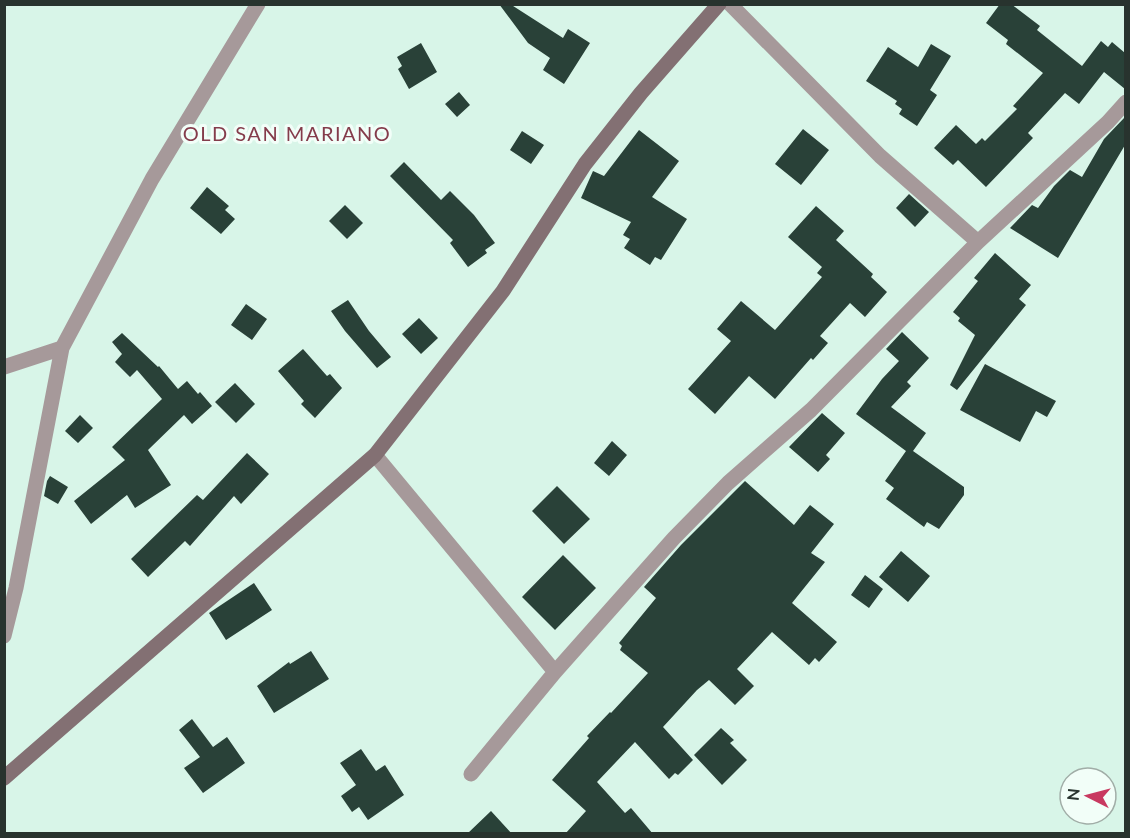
<svg xmlns="http://www.w3.org/2000/svg" width="1130" height="838" viewBox="0 0 1130 838" font-family="Lato,sans-serif">
<style>
.building{fill:#294138}
.lines{fill:none;stroke-linecap:round;stroke-linejoin:round}
.street{stroke:#a6999a;stroke-width:15}
.secondary{stroke:#837073;stroke-width:15}
.labels{text-anchor:middle;stroke-width:6;stroke-linejoin:round;paint-order:stroke}
.quarter-label{font-size:20px;letter-spacing:1.5px;fill:#843c4b;stroke:#f2fef8}
</style>
<rect width="100%" height="100%" fill="#d8f5e8"/>
<!-- building -->
<path class="building" d="M 499,4 L 510,4 L 563,38 L 568,29 L 590,43 L 564,84 L 543,70 L 550,58 L 528,43 Z
M 1000,4 L 1011,4 L 1040,26 L 1037,30 L 1082,66 L 1101,41 L 1108,47 L 1112,42 L 1125,53 L 1125,89 L 1104,72 L 1079,104 L 1065,93 L 1028,133 L 1033,138 L 986,187 L 958,160 L 953,165 L 934,148 L 956,125 L 976,144 L 982,138 L 985,141 L 1017,109 L 1013,106 L 1043,73 L 1006,44 L 1008,40 L 986,23 Z
M 421,43 L 437,72 L 409,89 L 398,69 L 402,66 L 397,57 Z
M 931,44 L 951,56 L 930,90 L 937,95 L 917,126 L 899,114 L 902,109 L 895,104 L 897,101 L 866,81 L 888,47 L 918,67 Z
M 459,92 L 470,105 L 457,117 L 445,104 Z
M 1125,117 L 1125,145 L 1058,258 L 1010,228 L 1032,205 L 1038,208 L 1054,186 L 1070,170 L 1082,177 L 1104,139 Z
M 803,129 L 829,150 L 801,185 L 775,164 Z
M 639,130 L 679,161 L 652,197 L 687,219 L 661,260 L 655,257 L 650,265 L 624,248 L 630,239 L 623,235 L 631,222 L 581,198 L 593,171 L 604,176 Z
M 522,131 L 544,145 L 531,164 L 510,150 Z
M 404,162 L 441,200 L 450,191 L 474,215 L 495,243 L 485,250 L 487,253 L 468,267 L 450,243 L 453,240 L 390,176 Z
M 207,187 L 229,206 L 225,210 L 235,219 L 221,234 L 190,208 Z
M 909,194 L 929,212 L 915,227 L 896,208 Z
M 345,205 L 363,223 L 347,239 L 329,221 Z
M 816,206 L 844,231 L 836,240 L 873,274 L 871,277 L 887,292 L 865,317 L 850,303 L 820,336 L 828,343 L 813,360 L 811,358 L 775,399 L 749,376 L 715,414 L 688,389 L 731,341 L 717,329 L 741,301 L 775,330 L 822,277 L 817,273 L 822,267 L 788,237 Z
M 995,253 L 1031,285 L 1019,299 L 1026,305 L 957,390 L 950,385 L 975,335 L 958,321 L 960,318 L 953,312 L 978,281 L 974,278 Z
M 348,300 L 369,331 L 391,357 L 377,368 L 345,331 L 331,311 Z
M 246,304 L 267,319 L 252,340 L 231,325 Z
M 419,318 L 438,338 L 421,354 L 402,334 Z
M 902,332 L 929,358 L 907,382 L 911,386 L 891,407 L 926,433 L 913,451 L 964,487 L 964,495 L 939,529 L 927,522 L 924,527 L 886,499 L 894,488 L 885,481 L 906,451 L 856,414 L 882,379 L 899,361 L 886,349 Z
M 122,333 L 158,367 L 159,366 L 178,389 L 187,381 L 198,394 L 200,392 L 212,406 L 192,424 L 184,415 L 148,450 L 171,485 L 135,508 L 127,495 L 91,524 L 74,501 L 125,460 L 112,447 L 162,399 L 137,370 L 130,377 L 115,362 L 122,354 L 112,342 Z
M 303,349 L 327,376 L 330,374 L 342,388 L 315,418 L 301,404 L 304,401 L 278,371 Z
M 985,364 L 1056,401 L 1047,417 L 1036,411 L 1020,442 L 960,410 Z
M 235,383 L 255,404 L 236,423 L 215,402 Z
M 822,413 L 845,433 L 826,455 L 830,459 L 818,472 L 789,447 Z
M 80,415 L 93,428 L 78,443 L 65,431 Z
M 612,441 L 627,455 L 609,476 L 594,463 Z
M 247,453 L 269,474 L 241,504 L 234,496 L 190,546 L 185,541 L 148,577 L 131,559 L 197,495 L 203,500 Z
M 50,476 L 68,487 L 58,504 L 44,496 L 47,481 Z
M 745,481 L 794,525 L 810,505 L 834,524 L 811,553 L 825,562 L 792,603 L 837,642 L 819,662 L 815,658 L 809,665 L 772,632 L 737,669 L 754,686 L 735,705 L 709,680 L 697,690 L 663,727 L 693,760 L 678,775 L 675,773 L 669,779 L 635,742 L 597,782 L 625,813 L 631,808 L 653,834 L 565,834 L 586,811 L 552,780 L 589,738 L 587,736 L 610,712 L 611,713 L 648,673 L 620,650 L 622,646 L 619,643 L 656,598 L 644,587 L 681,545 Z
M 557,486 L 590,519 L 564,544 L 532,511 Z
M 901,551 L 930,576 L 908,602 L 879,577 Z
M 563,555 L 596,588 L 555,630 L 522,597 Z
M 865,575 L 883,589 L 869,608 L 851,595 Z
M 254,583 L 272,610 L 226,640 L 209,613 Z
M 311,651 L 329,679 L 274,713 L 257,686 L 289,662 L 290,664 Z
M 192,719 L 213,747 L 227,737 L 245,763 L 203,793 L 184,768 L 200,757 L 179,730 Z
M 721,728 L 734,740 L 730,743 L 747,760 L 722,785 L 694,755 Z
M 361,749 L 376,771 L 385,765 L 404,795 L 368,820 L 359,807 L 352,812 L 341,796 L 356,785 L 340,763 Z
M 491,811 L 512,834 L 467,834 Z"/>
<g class="lines">
<!-- street -->
<path class="street" d="M 730,4 L 880,156 L 978,242
M 4,367 L 62,348
M 375,455 L 555,672
M 4,636 L 16,588 L 62,348 L 152,179 L 258,4
M 471,774 L 555,672 L 674,538 L 728,483 L 811,410 L 978,242 L 1108,122 L 1126,102"/>
<!-- secondary -->
<path class="secondary" d="M 4,778 L 375,455 L 503,291 L 585,164 L 641,93 L 719,4"/>
</g>
<g class="labels">
<!-- quarter labels -->
<g class="quarter-label">
<text x="287" y="141">OLD SAN MARIANO</text>
</g>
</g>
<!-- border -->
<rect width="1130" height="838" fill="none" stroke="#28332e" stroke-width="12"/>
<!-- north arrow -->
<g transform="translate(1088 796) rotate(276)"><circle r="28" fill="#f2fef8" stroke="#a1ada7" stroke-width="1.5"/>
<path d="M0-4.5L10 22L0 15L-10 22Z" fill="#c83960"/>
<text y="-9" font-size="16" font-weight="bold" text-anchor="middle" fill="#28332e">N</text>
</g>
</svg>
